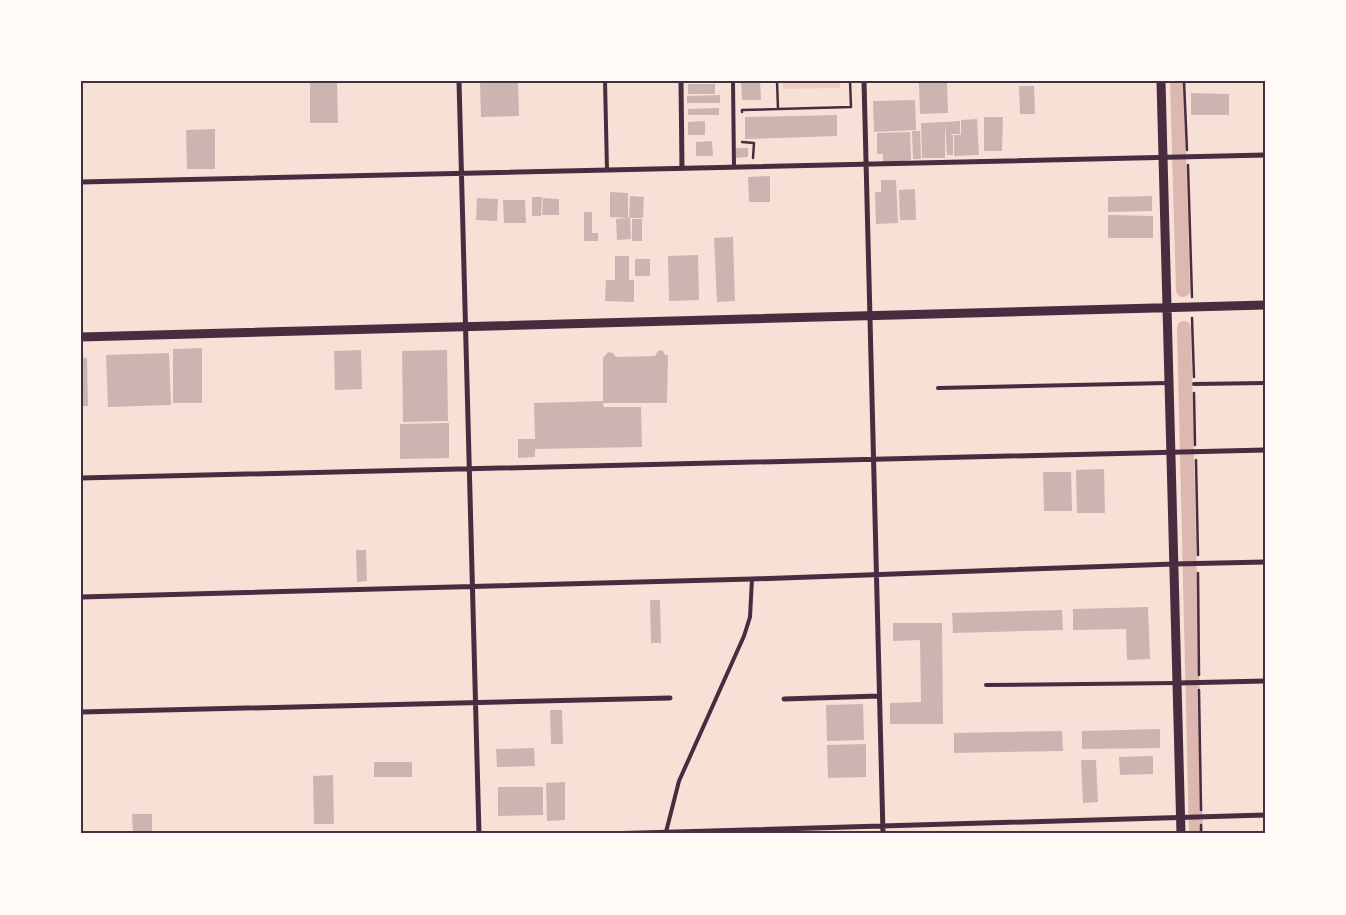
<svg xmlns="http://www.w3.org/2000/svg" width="1346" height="915" viewBox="0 0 1346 915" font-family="'Golos Text',sans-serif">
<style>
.green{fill:#ebcfc5}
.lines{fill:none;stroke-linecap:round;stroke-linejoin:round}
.canal{stroke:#dcb8b0;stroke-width:14}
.building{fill:#ccb4b1}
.path{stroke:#4a2c40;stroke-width:2.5}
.service{stroke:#4a2c40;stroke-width:4}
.minor{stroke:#4a2c40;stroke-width:5}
.tertiary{stroke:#4a2c40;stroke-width:9}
.neatline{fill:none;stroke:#4a2c40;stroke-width:2}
</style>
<rect width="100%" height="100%" fill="#f7e1d7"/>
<!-- green -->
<path class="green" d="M 783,81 L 840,81 L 840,88 L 783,89 Z"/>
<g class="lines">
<!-- canal -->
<path class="canal" d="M 1177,81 L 1183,290
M 1184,328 L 1196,834"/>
</g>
<!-- building -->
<path class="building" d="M 310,81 L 337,81 L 338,123 L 310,123 Z
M 480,81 L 518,81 L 519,116 L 481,117 Z
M 741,81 L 760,81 L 761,100 L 742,100 Z
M 947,82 L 948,113 L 920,114 L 919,83 Z
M 688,84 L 715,84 L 715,94 L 688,94 Z
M 1019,86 L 1034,86 L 1035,114 L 1020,114 Z
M 1191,93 L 1229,94 L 1229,115 L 1191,115 Z
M 720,95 L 720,103 L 687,103 L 687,96 Z
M 915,100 L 916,130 L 874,132 L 873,101 Z
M 719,108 L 719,115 L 688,115 L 688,109 Z
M 837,115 L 837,136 L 745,139 L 745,117 Z
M 984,117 L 1003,117 L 1002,151 L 984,151 Z
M 977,119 L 979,155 L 954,156 L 954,135 L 961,135 L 961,120 Z
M 705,121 L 705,135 L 688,135 L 688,122 Z
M 960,121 L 960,134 L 950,134 L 953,135 L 953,155 L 947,155 L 945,122 Z
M 945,122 L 945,158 L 922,158 L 921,123 Z
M 215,129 L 215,169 L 187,169 L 186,130 Z
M 912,131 L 920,131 L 921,159 L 913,159 Z
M 910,132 L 911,160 L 883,163 L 883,154 L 877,154 L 877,133 Z
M 712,141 L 713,156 L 696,156 L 696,142 Z
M 736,148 L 748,148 L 748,157 L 736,158 Z
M 770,176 L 770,202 L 749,202 L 748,177 Z
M 881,180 L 896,180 L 898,223 L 876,224 L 875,192 L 881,192 Z
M 915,189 L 916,220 L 900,220 L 899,190 Z
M 610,192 L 628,193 L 628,218 L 610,217 Z
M 630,196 L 644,197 L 643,218 L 629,218 Z
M 1152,196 L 1152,211 L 1108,212 L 1108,197 Z
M 532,197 L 542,197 L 541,216 L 532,216 Z
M 477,198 L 498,199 L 497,221 L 476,220 Z
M 543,198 L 559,199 L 559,215 L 542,215 Z
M 503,200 L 525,200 L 526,223 L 504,223 Z
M 584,212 L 592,212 L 592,233 L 598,233 L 598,241 L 584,241 Z
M 1108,215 L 1153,216 L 1153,238 L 1108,238 Z
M 630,218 L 631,239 L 617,240 L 616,219 Z
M 632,219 L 642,219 L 642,241 L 632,241 Z
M 733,237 L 735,301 L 717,302 L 714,238 Z
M 698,255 L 699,300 L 669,301 L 668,256 Z
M 615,256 L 629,256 L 629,280 L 634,280 L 634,302 L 605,301 L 606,280 L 615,280 Z
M 635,259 L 650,259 L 650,276 L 635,276 Z
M 202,348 L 202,403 L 173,403 L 173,349 Z
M 361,350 L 362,389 L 335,390 L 334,351 Z
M 447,350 L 448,421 L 403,422 L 402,351 Z
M 661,350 L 663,351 L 665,355 L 668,355 L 667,403 L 603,403 L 604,407 L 641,407 L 642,447 L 535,449 L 535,457 L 518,458 L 518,439 L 535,439 L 534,403 L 603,401 L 603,358 L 608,352 L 613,353 L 616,357 L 655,356 L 658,351 Z
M 169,353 L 171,405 L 108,407 L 106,355 Z
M 81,358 L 87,358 L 88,406 L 81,406 Z
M 449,423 L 449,458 L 400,459 L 400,424 Z
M 1104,469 L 1105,513 L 1077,513 L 1076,470 Z
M 1043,472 L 1071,472 L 1072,511 L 1044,511 Z
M 356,550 L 366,550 L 367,581 L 357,582 Z
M 650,600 L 660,600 L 661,643 L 651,643 Z
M 1148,607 L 1150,659 L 1127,660 L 1126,629 L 1073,630 L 1073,609 Z
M 1062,610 L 1063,630 L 953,633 L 952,613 Z
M 893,623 L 942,623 L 943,724 L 890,724 L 890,703 L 921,702 L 920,640 L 893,641 Z
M 863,704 L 864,740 L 827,741 L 826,705 Z
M 550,710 L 562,710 L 563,744 L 551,744 Z
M 1160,729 L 1160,748 L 1082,749 L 1082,731 Z
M 1062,731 L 1063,751 L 954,753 L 954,733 Z
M 866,744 L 866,777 L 828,778 L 827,745 Z
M 534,748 L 535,766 L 497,767 L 496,749 Z
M 1153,756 L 1153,774 L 1120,775 L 1119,757 Z
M 1081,760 L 1096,760 L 1098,802 L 1083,803 Z
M 374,762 L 412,762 L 412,777 L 374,777 Z
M 333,775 L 334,824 L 314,824 L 313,776 Z
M 565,782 L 565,820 L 547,821 L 546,783 Z
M 498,787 L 543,787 L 543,815 L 498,816 Z
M 132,814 L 152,814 L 152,834 L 133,834 Z"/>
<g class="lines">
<!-- path -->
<path class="path" d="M 1184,81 L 1187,150
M 778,109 L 851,107 L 850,81
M 742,112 L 742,110 L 778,109 L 777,81
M 742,142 L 754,143 L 753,158
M 1188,165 L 1192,297
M 1192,318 L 1194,377
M 1194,393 L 1195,445
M 1196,460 L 1198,555
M 1198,573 L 1199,675
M 1199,690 L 1201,810
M 1201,825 L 1201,834"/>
<!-- service -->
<path class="service" d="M 605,81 L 607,170
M 733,81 L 734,167
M 1194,384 L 1265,383
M 938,388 L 1167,383
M 986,685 L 1177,683
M 666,832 L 679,781 L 744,636 L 750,617 L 752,579"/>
<!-- minor -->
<path class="minor" d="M 459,81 L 479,834
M 681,81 L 682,168
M 864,81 L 883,834
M 81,182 L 1265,155
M 81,478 L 1265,450
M 81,597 L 752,579 L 1174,564 L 1265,562
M 1178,683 L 1265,681
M 784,699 L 879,696
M 81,712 L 670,698
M 605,834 L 1265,815"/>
<!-- tertiary -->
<path class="tertiary" d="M 1161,81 L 1181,834
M 81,337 L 1265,305"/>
</g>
<!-- border -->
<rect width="1346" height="915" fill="none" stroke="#fffaf5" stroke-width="165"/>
<rect x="82" y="82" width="1182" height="750" class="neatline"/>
</svg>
